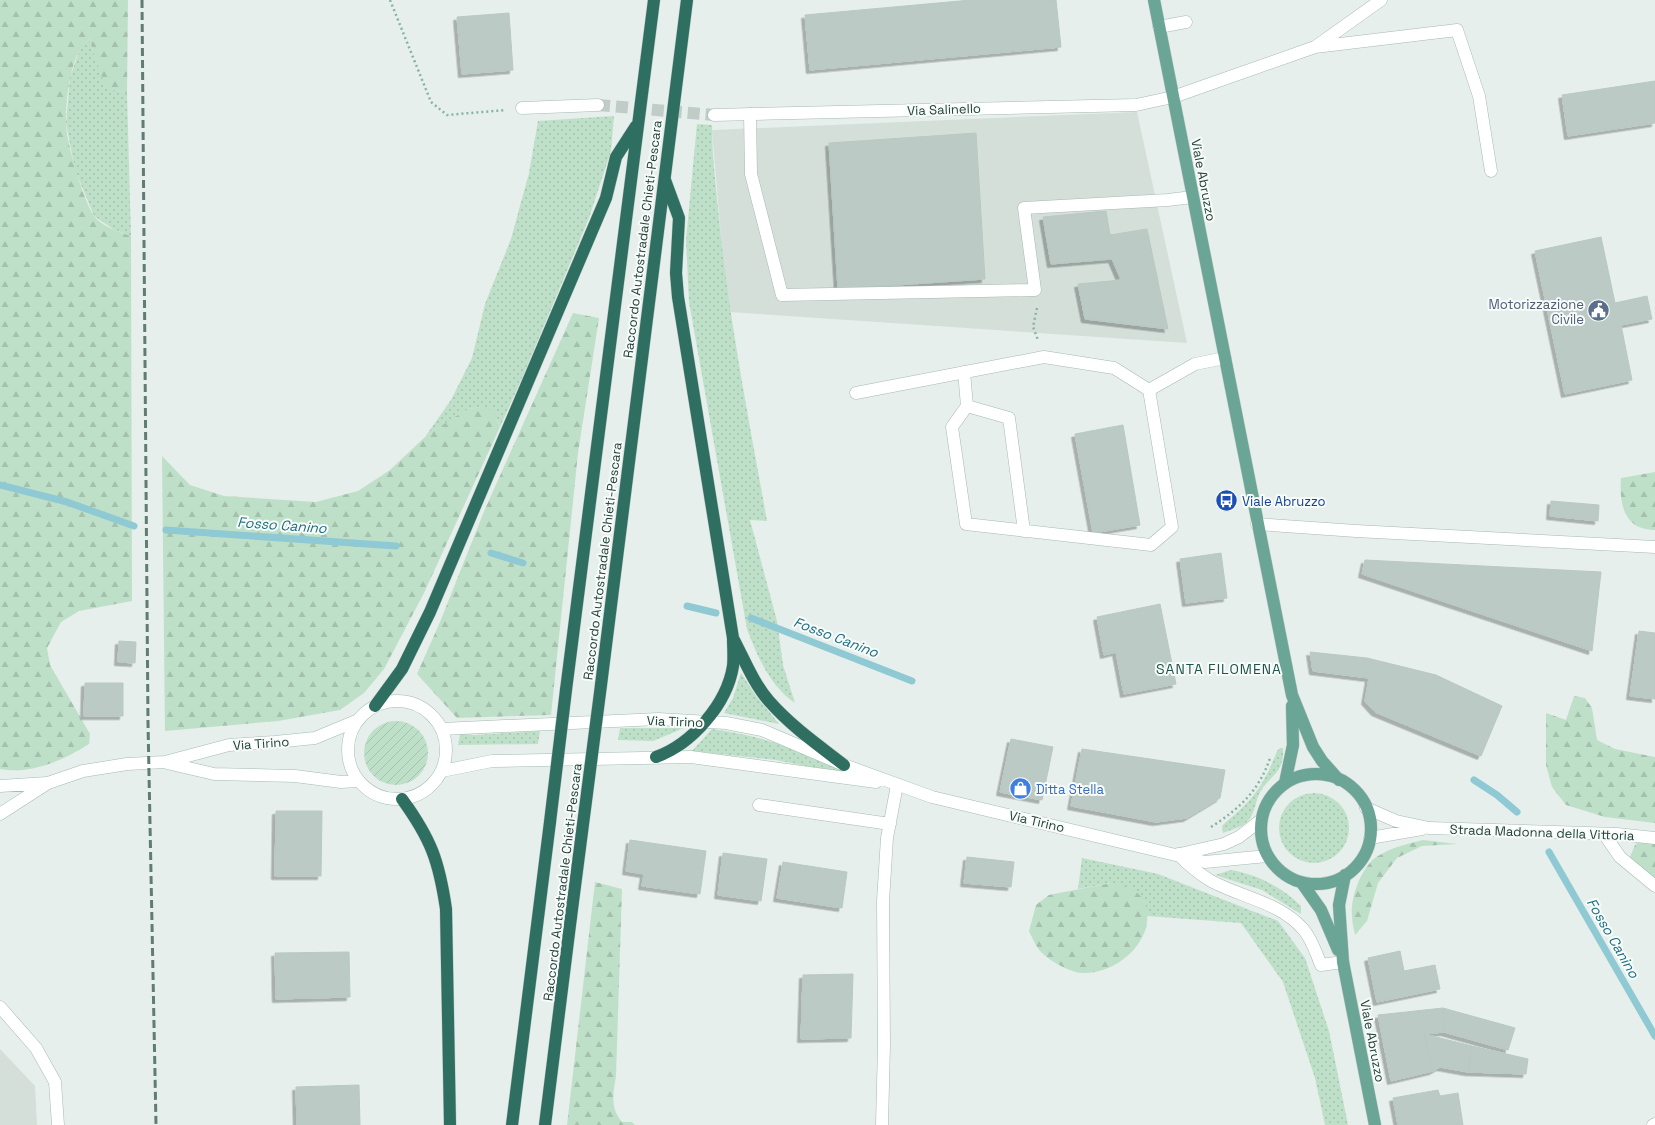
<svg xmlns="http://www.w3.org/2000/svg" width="1655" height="1125" viewBox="0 0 1655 1125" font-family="'Space Grotesk',sans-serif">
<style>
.built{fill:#d4dfda}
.grass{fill:url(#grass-dots)}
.forest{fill:url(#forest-firs)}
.garden{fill:url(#garden-furrows)}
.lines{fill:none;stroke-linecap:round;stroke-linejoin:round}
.stream{stroke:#8ec9d4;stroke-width:7}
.building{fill:#bbcac4;stroke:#b8c9c2;filter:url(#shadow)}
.street-tunnel{stroke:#bfccc8;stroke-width:12;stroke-dasharray:12 6;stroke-linecap:butt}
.lane-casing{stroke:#a8b8b2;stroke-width:13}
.street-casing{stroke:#a8b8b2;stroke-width:13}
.secondary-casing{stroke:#a4bbb3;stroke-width:13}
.primary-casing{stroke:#c2cac8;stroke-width:13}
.highway-casing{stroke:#c2cac8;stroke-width:13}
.path{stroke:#86b3a5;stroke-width:2.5;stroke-dasharray:2 3;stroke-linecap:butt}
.lane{stroke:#fff;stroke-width:12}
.street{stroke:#fff;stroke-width:12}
.secondary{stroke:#fff;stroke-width:12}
.primary{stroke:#6aa596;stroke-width:12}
.highway{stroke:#2f6f62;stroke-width:12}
.rail{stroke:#5f7d75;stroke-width:3;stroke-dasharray:8 4;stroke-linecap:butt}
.highway-bridge-casing{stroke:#c2cac8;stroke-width:13;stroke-linecap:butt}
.highway-bridge{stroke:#2f6f62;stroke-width:12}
.labels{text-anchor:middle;stroke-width:4;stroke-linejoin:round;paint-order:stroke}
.street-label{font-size:13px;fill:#24423a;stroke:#f7fbf9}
.service-label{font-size:13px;fill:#4e5e75;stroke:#f7fbf9;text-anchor:end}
.transit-label{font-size:13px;fill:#164399;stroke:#f7fbf9;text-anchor:start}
.shop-label{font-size:13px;fill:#366cbe;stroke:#f7fbf9;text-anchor:start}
.water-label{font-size:14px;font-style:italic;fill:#1c6f80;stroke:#f7fbf9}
.neighbourhood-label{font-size:14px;letter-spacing:1px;fill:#1f5548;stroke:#f7fbf9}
</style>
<defs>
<pattern id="grass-dots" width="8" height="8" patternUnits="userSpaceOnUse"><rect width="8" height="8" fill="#bfe0c8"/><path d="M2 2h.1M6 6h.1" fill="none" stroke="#a4c1ad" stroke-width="1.8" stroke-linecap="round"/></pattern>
<pattern id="forest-firs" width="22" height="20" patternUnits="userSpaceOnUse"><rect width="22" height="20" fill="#bfe0c8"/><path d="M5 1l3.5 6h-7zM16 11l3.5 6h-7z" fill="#a4c1ad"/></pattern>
<pattern id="garden-furrows" width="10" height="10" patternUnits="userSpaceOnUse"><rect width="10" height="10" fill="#bfe0c8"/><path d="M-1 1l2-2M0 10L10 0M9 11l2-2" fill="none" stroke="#a4c1ad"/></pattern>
<filter id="shadow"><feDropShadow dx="-3.5" dy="3.5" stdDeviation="0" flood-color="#0004"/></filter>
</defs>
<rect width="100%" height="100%" fill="#e6efeb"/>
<!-- built -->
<path class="built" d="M 1137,112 L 1187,343 L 730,312 L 724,272 L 712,130 Z
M 0,1049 L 35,1086 L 37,1125 L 0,1125 Z"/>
<!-- grass -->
<path class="grass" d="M 89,39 L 95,56 L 111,89 L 127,93 L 131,236 L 113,229 L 94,216 L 75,170 L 66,123 L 70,77 L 81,46 Z
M 614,116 L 611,151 L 589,218 L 523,376 L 500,427 L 497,419 L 481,407 L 469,409 L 425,437 L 451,400 L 472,358 L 485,304 L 511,239 L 529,173 L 538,121 Z
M 697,124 L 712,125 C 712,156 716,187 719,218 C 729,320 749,420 767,521 L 750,520 L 777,621 L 783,665 L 795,703 C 770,686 757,656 747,629 L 689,302 L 686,240 Z
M 741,673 L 756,696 L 779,724 L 724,713 L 733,698 Z
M 620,728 L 684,728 L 653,741 L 618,740 Z
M 712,729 C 760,736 808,750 850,775 L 776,760 L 692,751 Z
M 540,731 L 538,744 L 458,745 L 460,734 L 475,735 Z
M 1280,748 L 1283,748 C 1285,774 1269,775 1259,794 C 1256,801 1255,811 1250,818 C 1246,826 1231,830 1223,833 L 1222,826 L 1225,823 C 1253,800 1264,785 1277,751 Z
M1279 828a35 35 0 1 1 70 0a35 35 0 1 1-70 0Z
M 1082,858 L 1158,874 L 1278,921 L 1305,958 L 1329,1031 L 1348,1125 L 1325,1125 L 1315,1078 L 1283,982 L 1241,923 L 1147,916 L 1147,903 L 1111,883 L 1078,889 Z
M 1231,870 C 1259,875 1281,887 1301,906 L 1301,914 L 1262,890 L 1215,875 Z"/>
<!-- forest -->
<path class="forest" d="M 0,0 L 128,0 L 127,93 L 111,89 L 103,80 L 89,39 C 70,54 66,98 66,122 C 66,142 83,199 94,216 C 101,226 120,232 131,236 L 132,601 L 79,611 L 61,622 L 47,648 L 50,665 L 90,734 L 89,744 C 64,760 31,775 0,769 Z
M 573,313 L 599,318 L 578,453 L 551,715 L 457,718 L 417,674 L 440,622 L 485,509 Z
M 481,407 L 493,410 L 500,427 L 424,593 L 384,669 L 364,693 L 340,710 L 278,721 L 165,731 L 162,456 L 190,485 L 224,496 L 316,502 L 358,491 L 390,470 L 425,437 L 453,418 L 469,409 Z
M 1655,472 L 1655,530 C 1624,530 1619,504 1621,478 Z
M 1574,696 L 1585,698 L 1592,708 L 1597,740 L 1615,749 L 1655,757 L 1655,823 L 1605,817 L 1566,805 L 1552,787 L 1546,765 L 1546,713 L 1566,720 Z
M 1423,840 L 1457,844 L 1422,846 L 1397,858 L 1378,883 L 1367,921 L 1355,935 C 1354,929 1352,923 1352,916 C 1350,898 1362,865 1378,856 C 1392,847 1407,844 1423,840 Z
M 1642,840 L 1655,842 L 1655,879 L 1649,877 L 1630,857 L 1635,845 Z
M 595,882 L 622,889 L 616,1076 C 613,1094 610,1108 622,1122 L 632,1122 L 635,1125 L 567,1125 Z
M 1111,883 L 1134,889 L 1147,903 C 1147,911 1148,921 1146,928 C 1138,954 1110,974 1082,973 C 1069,972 1050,961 1041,952 C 1036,947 1032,937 1029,931 L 1036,905 L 1049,895 Z"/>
<!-- garden -->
<path class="garden" d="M364 753a32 32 0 1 1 64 0a32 32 0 1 1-64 0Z"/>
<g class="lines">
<!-- stream -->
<path class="stream" d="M 0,485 L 67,502 L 134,526
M 166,530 L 396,546
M 491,553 L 523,563
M 687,606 L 716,613
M 751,618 L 912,681
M 1474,780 L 1497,795 L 1517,812
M 1549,852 L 1655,1036"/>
</g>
<!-- building -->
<path class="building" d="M 971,0 L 1056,0 L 1061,47 L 810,70 L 805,15 Z
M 509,13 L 513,70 L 462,74 L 457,17 Z
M 1655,81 L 1655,123 L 1568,136 L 1562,95 Z
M 976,133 L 985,279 L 838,289 L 829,143 Z
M 1106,211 L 1110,235 L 1147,229 L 1168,329 L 1085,319 L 1078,284 L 1121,280 L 1112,259 L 1051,264 L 1043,217 Z
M 1601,237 L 1615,303 L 1647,296 L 1652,319 L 1621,325 L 1632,380 L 1565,394 L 1535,251 Z
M 1123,425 L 1140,525 L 1093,533 L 1075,434 Z
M 1551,501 L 1599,505 L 1598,521 L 1550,516 Z
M 1221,553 L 1227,598 L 1186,603 L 1180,559 Z
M 1365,560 L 1601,572 L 1592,651 L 1362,574 Z
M 1160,604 L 1176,684 L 1124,694 L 1116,652 L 1104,655 L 1097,617 Z
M 1639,631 L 1655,633 L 1655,699 L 1630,696 Z
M 119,641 L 136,642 L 135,663 L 118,662 Z
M 1310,652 L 1367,658 L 1436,675 L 1502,706 L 1481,756 L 1375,712 L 1365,701 L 1369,678 L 1313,671 Z
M 85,683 L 123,683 L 123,716 L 84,716 Z
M 1011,739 L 1053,747 L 1042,800 L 1000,792 Z
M 1082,749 L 1225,770 L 1220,798 L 1187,818 L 1156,822 L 1071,806 Z
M 276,811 L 322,811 L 321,876 L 275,876 Z
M 630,840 L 706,851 L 700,894 L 642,886 L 644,874 L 626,871 Z
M 723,853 L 767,859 L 761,901 L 718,895 Z
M 967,857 L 1014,862 L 1011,887 L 964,883 Z
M 783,862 L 847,872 L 842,908 L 777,898 Z
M 1400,951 L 1404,971 L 1435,965 L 1440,989 L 1377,1002 L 1368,958 Z
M 349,952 L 350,997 L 276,999 L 275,953 Z
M 853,974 L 851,1038 L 801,1039 L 803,975 Z
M 1443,1008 L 1444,1032 L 1424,1034 L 1433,1071 L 1391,1081 L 1378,1015 Z
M 1443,1008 L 1515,1028 L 1508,1050 L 1444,1032 Z
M 1424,1034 L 1472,1046 L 1468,1072 L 1440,1067 L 1433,1071 Z
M 1472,1046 L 1528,1059 L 1526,1074 L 1468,1072 Z
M 359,1085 L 360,1125 L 297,1125 L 296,1087 Z
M 1438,1090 L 1440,1096 L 1458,1093 L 1463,1125 L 1398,1125 L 1393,1098 Z"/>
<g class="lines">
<!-- street-tunnel -->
<path class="street-tunnel" d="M 598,105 L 714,115"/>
<defs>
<path id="lane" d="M 1381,0 L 1315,47 L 1457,30 L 1479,96 L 1491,171
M 1159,27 L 1186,22
M 1173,97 L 1315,47
M 750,114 L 751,174 L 782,295 L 1035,290 L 1024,208 L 1168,200 L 1192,197
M 964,372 L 967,406 L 1009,418 L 1024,531
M 856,393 L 1044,357 L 1114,368 L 1149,390 L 1195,364 L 1225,358
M 967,406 L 952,427 L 966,524 L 1151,545 L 1172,527 L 1149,390
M 1257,524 L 1356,531 L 1655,547
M 759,805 L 890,824
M 1604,834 L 1620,857 L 1655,886
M 1178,854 C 1188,865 1198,873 1211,881 C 1241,897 1281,903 1303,929 C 1312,939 1316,953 1321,965 L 1343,962
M 882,1125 L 884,1045 L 883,901 L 887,838 L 897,785
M 1653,1125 L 1655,1124"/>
<path id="street" d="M 522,108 L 598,105
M 714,115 L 1136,105 L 1173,97
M 0,1007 L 36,1048 L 55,1082 L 58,1125"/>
<path id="secondary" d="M348 750a49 49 0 1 1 98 0a49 49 0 1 1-98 0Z
M 442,729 L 658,719 L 726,723 L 762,730 L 844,765 L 932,797 L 1205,862 L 1267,856
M 167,763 L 214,774 L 295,776 L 341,782 L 358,781
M 442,771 L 492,761 L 691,757 L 876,782
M 0,786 L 47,783
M 1366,808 L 1396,821 L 1429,828 L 1617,834 L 1655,838
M 0,814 L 48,783 L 83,771 L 127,764 L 165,762 L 229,745 L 275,742 L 315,738 L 356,721
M 1370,838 L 1422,829
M 1180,854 L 1224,844 L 1239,837 L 1261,820"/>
<path id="primary" d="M 1154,0 L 1292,695 L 1313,747 L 1322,761 L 1339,780
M1261 829a55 55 0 1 1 110 0a55 55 0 1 1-110 0Z
M 1285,783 L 1293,745 L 1292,706
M 1345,875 L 1339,905 L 1343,962 L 1375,1125
M 1302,883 L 1321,910 L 1338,950"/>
<path id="highway" d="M 734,640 C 745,661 754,684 769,701 C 791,726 818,745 844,765
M 601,685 L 687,0
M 566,690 L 654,0
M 375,706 L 402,669 L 430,612 L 606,198 L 616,157 L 636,126
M 656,757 C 692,744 727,704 733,666 C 734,657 733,647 733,638 L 678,297 L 676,273 L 679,218 L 665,180
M 402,799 C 431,839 439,861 446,909 L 450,1125
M 512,1125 L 550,822
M 545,1125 L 571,917"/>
</defs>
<!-- lane casing -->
<use href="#lane" class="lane-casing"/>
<!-- street casing -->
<use href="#street" class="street-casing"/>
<!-- secondary casing -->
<use href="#secondary" class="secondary-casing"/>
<!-- primary casing -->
<use href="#primary" class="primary-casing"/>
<!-- highway casing -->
<use href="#highway" class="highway-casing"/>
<!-- path -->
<path class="path" d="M 390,0 L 431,102 L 447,115 L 506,110
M 1037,308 L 1033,327 L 1038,340
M 1211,827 C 1239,809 1259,791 1270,758"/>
<!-- lane -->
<use href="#lane" class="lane"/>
<!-- street -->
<use href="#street" class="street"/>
<!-- secondary -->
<use href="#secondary" class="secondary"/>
<!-- primary -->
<use href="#primary" class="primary"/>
<!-- highway -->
<use href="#highway" class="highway"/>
<!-- rail -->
<path class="rail" d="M 142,0 L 148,723 L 156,1125"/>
<defs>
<path id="highway-bridge" d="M 550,822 L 566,690
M 571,917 L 601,685"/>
</defs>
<!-- highway-bridge casing -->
<use href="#highway-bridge" class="highway-bridge-casing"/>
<!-- highway-bridge -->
<use href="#highway-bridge" class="highway-bridge"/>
</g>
<!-- icons -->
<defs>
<symbol id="civic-disc" viewBox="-11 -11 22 22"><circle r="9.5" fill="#5c6f8a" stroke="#f7fbf9"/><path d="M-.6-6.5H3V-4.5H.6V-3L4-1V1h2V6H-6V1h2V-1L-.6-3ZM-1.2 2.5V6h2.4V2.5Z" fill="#fff"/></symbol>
<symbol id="bus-disc" viewBox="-11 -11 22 22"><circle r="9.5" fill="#1a4fb4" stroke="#f7fbf9"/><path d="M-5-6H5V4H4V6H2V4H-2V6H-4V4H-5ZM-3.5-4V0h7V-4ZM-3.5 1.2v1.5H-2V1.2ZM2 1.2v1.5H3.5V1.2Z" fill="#fff"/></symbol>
<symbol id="shop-disc" viewBox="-11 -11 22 22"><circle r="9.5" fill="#3f7fe0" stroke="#f7fbf9"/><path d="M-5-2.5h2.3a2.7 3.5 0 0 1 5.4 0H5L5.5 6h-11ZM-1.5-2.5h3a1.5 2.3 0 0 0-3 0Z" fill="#fff"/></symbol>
</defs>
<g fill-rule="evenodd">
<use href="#civic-disc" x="1586" y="298" width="25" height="25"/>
<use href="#bus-disc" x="1214" y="488" width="25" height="25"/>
<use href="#shop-disc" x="1008" y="776" width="25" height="25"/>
</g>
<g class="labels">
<!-- street labels -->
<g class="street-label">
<text transform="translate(944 109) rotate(-2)" y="5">Via Salinello</text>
<text transform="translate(1204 180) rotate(79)" y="5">Viale Abruzzo</text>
<text transform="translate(642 239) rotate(-83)" y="5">Raccordo Autostradale Chieti-Pescara</text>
<text transform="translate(602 561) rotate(-83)" y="5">Raccordo Autostradale Chieti-Pescara</text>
<text transform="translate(675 721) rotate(2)" y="5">Via Tirino</text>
<text transform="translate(261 743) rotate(-4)" y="5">Via Tirino</text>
<text transform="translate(1037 821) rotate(13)" y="5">Via Tirino</text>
<text transform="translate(1542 832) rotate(2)" y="5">Strada Madonna della Vittoria</text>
<text transform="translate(562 882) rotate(-83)" y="5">Raccordo Autostradale Chieti-Pescara</text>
<text transform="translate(1373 1041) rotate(79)" y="5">Viale Abruzzo</text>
</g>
<!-- service labels -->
<g class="service-label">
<text x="1584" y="309">Motorizzazione<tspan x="1584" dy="15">Civile</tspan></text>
</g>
<!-- transit labels -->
<g class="transit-label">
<text x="1242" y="506">Viale Abruzzo</text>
</g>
<!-- shop labels -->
<g class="shop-label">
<text x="1036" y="794">Ditta Stella</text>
</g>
<!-- water labels -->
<g class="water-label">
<text transform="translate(282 525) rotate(4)" y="5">Fosso Canino</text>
<text transform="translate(836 637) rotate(21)" y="5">Fosso Canino</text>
<text transform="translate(1613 938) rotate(60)" y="5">Fosso Canino</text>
</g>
<!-- neighbourhood labels -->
<g class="neighbourhood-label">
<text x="1219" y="674">SANTA FILOMENA</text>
</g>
</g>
</svg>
